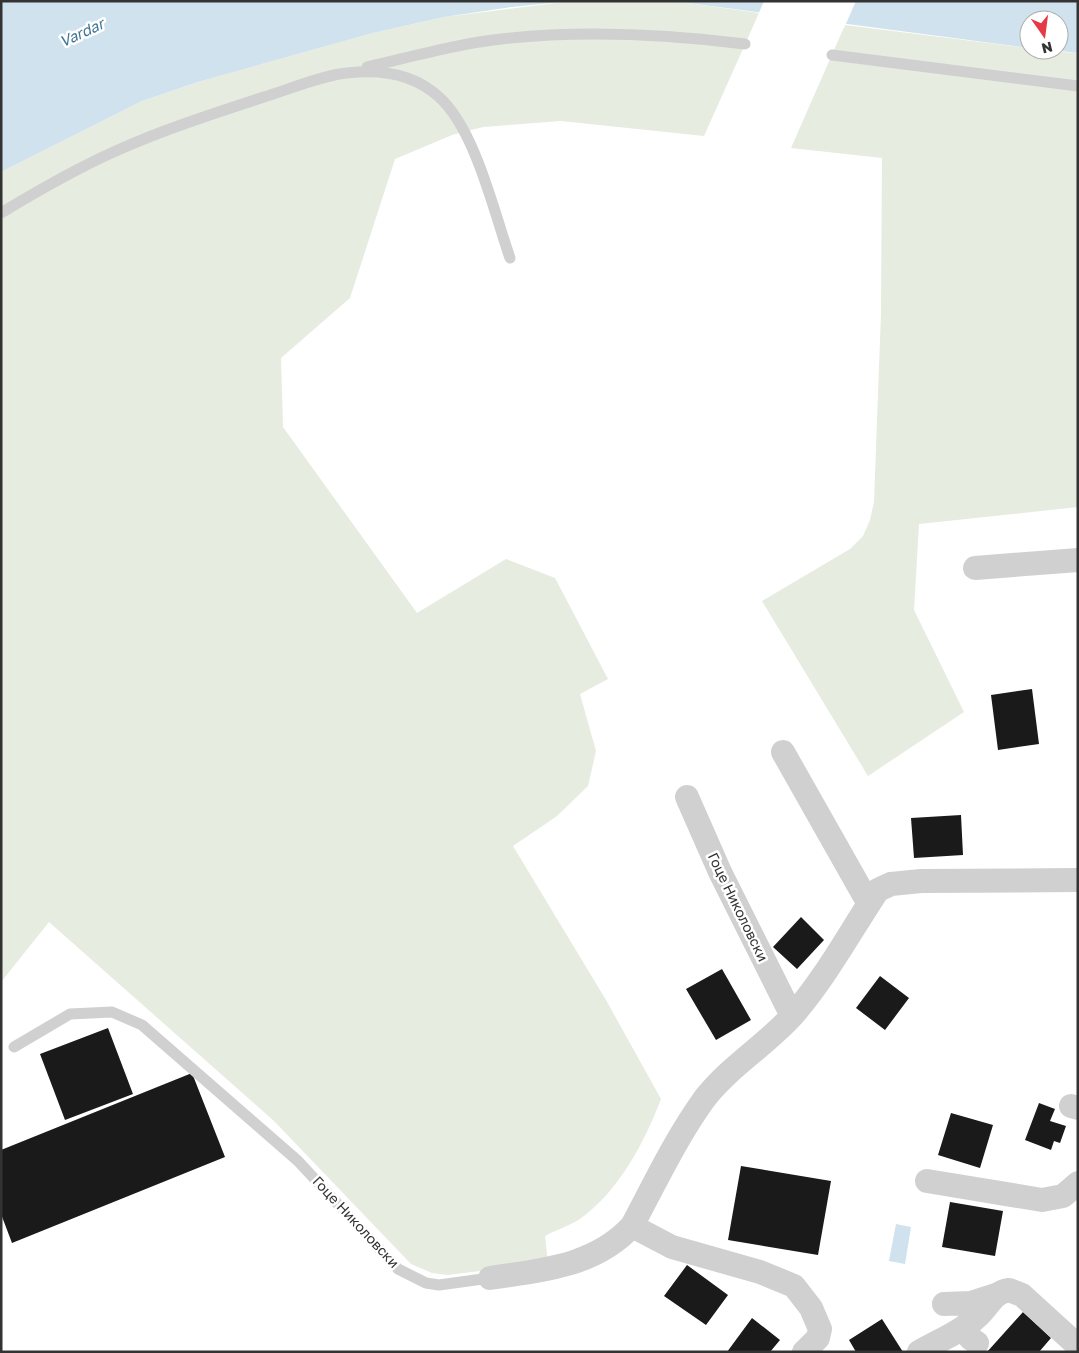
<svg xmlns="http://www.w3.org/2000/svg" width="1079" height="1353" viewBox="0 0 1079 1353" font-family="'Golos Text',sans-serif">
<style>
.green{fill:#e6ecdf}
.water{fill:#cfe2ee}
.pier{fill:#fff}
.building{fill:#1a1a1a}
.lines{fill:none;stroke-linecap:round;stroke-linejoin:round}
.lane{stroke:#d0d0d0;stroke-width:11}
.street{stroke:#d0d0d0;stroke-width:24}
.labels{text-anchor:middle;stroke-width:5;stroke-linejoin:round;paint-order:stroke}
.street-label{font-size:14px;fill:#333;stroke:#fff}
.water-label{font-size:15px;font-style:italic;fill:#3f7597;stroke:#fff}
</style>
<rect width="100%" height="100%" fill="#fff"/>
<!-- green -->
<path class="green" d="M 571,1 L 673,1 L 759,13 L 704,136 L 561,121 L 483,127 L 452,135 L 395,159 L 350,298 L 281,358 L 283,427 L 417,613 L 506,559 L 555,578 L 608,679 L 580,694 L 596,751 L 588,786 L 557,816 L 513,846 L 606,1000 L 661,1099 C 644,1143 619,1191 580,1219 C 569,1226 556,1230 545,1236 L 548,1263 L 447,1275 L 432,1273 L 411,1264 L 274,1121 L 49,922 L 1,982 L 1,172 L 142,101 L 198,82 L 373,33 L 444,17 Z
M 845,25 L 1029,48 L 1029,50 L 1078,53 L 1078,507 L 919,524 L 914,610 L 964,712 L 868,776 L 762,601 L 850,549 L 863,536 L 870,520 L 874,502 L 881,314 L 882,158 L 791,148 Z"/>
<!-- water -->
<path class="water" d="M 1,1 L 625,1 L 571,1 L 512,7 L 444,17 L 373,33 L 198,82 L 142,101 L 1,172 Z
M 673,1 L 1078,1 L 1078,53 L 1051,50 L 1059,50 L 1059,20 L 1029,20 L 1029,48 Z
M 896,1224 L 911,1227 L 905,1264 L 889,1261 Z"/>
<!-- pier -->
<path class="pier" d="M 764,1 L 856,1 L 844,28 L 758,15 Z"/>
<!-- building -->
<path class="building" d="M 1032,689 L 1039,744 L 998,750 L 991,695 Z
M 961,815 L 963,855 L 914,858 L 911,818 Z
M 801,917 L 824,940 L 797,969 L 773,947 Z
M 722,969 L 751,1020 L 716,1040 L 686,989 Z
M 880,976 L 909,998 L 885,1030 L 856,1008 Z
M 108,1028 L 133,1094 L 65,1120 L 40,1054 Z
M 192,1073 L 225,1157 L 12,1243 L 1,1214 L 1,1150 Z
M 1039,1103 L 1055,1109 L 1050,1121 L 1066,1126 L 1060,1143 L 1054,1141 L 1051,1150 L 1025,1140 Z
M 951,1113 L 993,1125 L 980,1168 L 938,1155 Z
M 741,1166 L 831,1181 L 818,1255 L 728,1240 Z
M 950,1202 L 1003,1211 L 995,1256 L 942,1247 Z
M 687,1265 L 728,1295 L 706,1325 L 664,1296 Z
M 1023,1312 L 1051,1338 L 1039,1352 L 987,1352 Z
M 752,1318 L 780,1340 L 770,1352 L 727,1352 Z
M 882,1319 L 903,1352 L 856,1352 L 849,1340 Z"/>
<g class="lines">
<!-- lane -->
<path class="lane" d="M 832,55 L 1078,86
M 367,67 C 411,57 456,44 501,39 C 581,30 665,34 745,44
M 1,213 C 39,190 77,168 118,150 C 165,129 215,113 264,97 C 287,90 323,75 347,73 C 380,69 414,74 439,97 C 475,129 494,212 510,258
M 14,1047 L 70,1014 L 112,1012 L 142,1025 L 298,1161 L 398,1269 L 426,1283 L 439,1285 L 490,1278"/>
<!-- street -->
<path class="street" d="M 975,568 L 1078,560
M 783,752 L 869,904
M 687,797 L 720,872 L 792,1016
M 1071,1106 L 1078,1108
M 927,1181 L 1042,1200 L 1063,1196 L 1078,1183
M 632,1226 L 672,1247 L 760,1272 L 794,1286 L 811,1308 L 820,1329 L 818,1338 L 804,1352
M 490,1278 C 541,1270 594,1267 632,1226 C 655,1183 676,1138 705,1098 C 730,1066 766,1045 793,1015 C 826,977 850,932 878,890 L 891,884 L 921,881 L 1078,880
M 944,1304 L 971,1303 L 996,1295
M 965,1326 L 970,1338 L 977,1343
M 919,1352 C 938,1341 961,1332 977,1317 C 988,1308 993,1292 1009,1290 L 1022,1295 L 1078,1346"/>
</g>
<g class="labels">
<!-- street labels -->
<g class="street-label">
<text transform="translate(738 907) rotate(64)" y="5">Гоце Николовски</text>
<text transform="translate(356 1222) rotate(47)" y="5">Гоце Николовски</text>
</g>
<!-- water labels -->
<g class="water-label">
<text transform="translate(82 33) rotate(-25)" y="5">Vardar</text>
</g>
</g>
<!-- border -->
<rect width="1079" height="1353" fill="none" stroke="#333333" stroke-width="5"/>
<!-- north arrow -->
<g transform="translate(1044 35) rotate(166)"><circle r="24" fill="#ffffff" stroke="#adadad"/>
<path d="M0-4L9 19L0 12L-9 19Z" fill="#e63946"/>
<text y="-8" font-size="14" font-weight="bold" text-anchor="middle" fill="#333333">N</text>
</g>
</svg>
